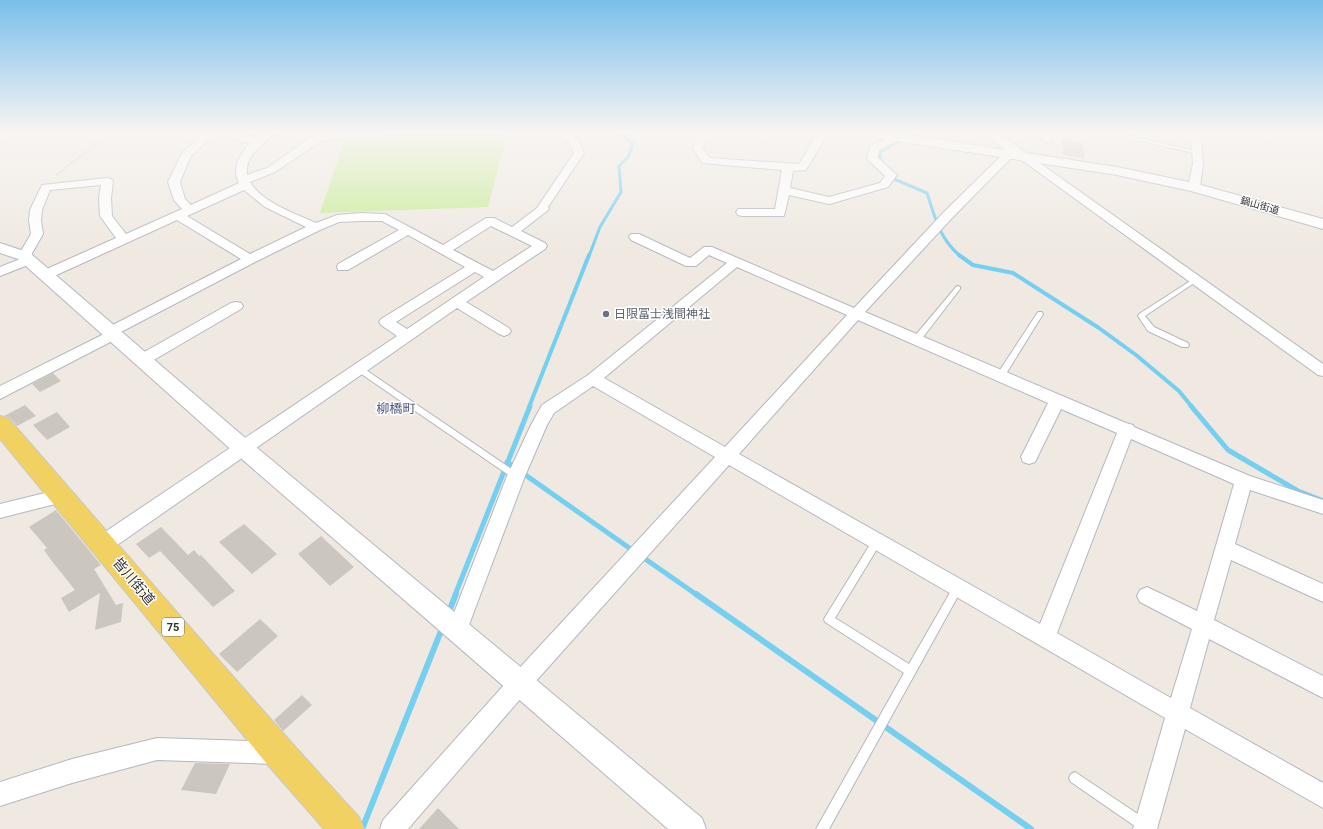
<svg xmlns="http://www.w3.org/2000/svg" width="1323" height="829" viewBox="0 0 1323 829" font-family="Roboto,'Noto Sans JP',sans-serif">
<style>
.pitch{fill:#c9ec9a}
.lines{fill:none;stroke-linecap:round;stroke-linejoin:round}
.stream-far3{stroke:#75cff0;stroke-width:3}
.stream-far2{stroke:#75cff0;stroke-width:4}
.stream-far1{stroke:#75cff0;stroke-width:5}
.stream{stroke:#75cff0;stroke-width:6}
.building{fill:#cbc7bf}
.service-casing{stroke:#b4b7c1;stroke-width:2}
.minor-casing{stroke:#b4b7c1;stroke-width:2}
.tertiary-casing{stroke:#b4b7c1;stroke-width:2}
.primary-casing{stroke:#c9c9c9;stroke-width:2}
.path{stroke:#c9c9c9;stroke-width:2;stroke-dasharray:2 1.5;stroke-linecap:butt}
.service{fill:#fff;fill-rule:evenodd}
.minor{fill:#fff;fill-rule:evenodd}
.tertiary{fill:#fff;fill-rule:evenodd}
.primary{fill:#f2d163;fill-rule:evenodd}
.worship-dot{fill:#6b7280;stroke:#fff;stroke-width:1.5}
.labels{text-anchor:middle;stroke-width:3;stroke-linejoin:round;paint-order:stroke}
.far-street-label{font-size:10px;fill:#2e2e2e;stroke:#fff}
.shield{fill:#fff;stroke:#6d6d6d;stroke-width:1}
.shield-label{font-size:11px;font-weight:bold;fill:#2e2e2e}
.worship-label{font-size:12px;fill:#5b616d;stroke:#fff;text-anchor:start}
.neighbourhood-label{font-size:13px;fill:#4d5680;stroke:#fff}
.near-street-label{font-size:14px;fill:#2e2e2e;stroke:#fff}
</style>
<rect width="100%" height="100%" fill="#efe9e1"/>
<!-- pitch -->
<path class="pitch" d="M 426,133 L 507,133 L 488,207 L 320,213 L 345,139 Z"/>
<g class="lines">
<!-- stream-far3 -->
<path class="stream-far3" d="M 885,166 L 880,159 L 880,152 L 898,142
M 891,175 L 894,179 L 927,193 C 935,217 939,238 960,256
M 589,256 L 600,227 L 621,192 L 619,166 L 628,157 L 633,144 L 620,133"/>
<!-- stream-far2 -->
<path class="stream-far2" d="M 959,255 L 973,265 L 1013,273 L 1099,328 L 1136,355 L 1179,391 L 1192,407
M 529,407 L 589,255"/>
<!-- stream-far1 -->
<path class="stream-far1" d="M 1191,406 L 1228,450 L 1298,491 L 1323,501
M 507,462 L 635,552
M 641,556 L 697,595
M 455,595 L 530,406"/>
<!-- stream -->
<path class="stream" d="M 696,594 L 1031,829
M 448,614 L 456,594
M 362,829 L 443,626"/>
</g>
<!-- building -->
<path class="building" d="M 1062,139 L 1082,142 L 1085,158 L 1063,155 Z
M 53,373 L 61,381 L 40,392 L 32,384 Z
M 25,405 L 36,416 L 17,426 L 9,417 L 4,416 Z
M 57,412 L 70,427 L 47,440 L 33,425 Z
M 56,510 L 101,565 L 94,569 L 116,605 L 123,603 L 121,622 L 95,630 L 100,593 L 69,612 L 61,598 L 75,590 L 51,560 L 44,550 L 47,548 L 29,527 Z
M 244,524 L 277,554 L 252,574 L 219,542 Z
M 161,527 L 188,555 L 194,550 L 199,556 L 201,555 L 235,591 L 213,607 L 160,551 L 149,558 L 136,544 Z
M 321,536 L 354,567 L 330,586 L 298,554 Z
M 260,619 L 278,636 L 237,672 L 219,654 Z
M 302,695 L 312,705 L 283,731 L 274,720 Z
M 195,763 L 230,764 L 216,794 L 181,790 Z
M 438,808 L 459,829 L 419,829 Z"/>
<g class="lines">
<defs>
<path id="service" d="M 1105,133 L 1117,133 L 1201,152 L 1198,154 Z
M 1195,278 L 1198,280 L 1197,281 L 1145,316 L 1154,327 L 1188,343 L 1189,345 L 1188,347 L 1182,347 L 1148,331 L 1138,316 L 1139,314 Z
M 958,286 L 960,287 L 960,289 L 920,341 L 914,341 L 913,339 L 914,337 L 956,287 Z
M 1038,312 L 1042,312 L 1043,314 L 1004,377 L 998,377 L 997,375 L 998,373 Z
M 360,366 L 519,474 L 520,476 L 519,478 L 513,478 L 357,371 L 356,369 Z
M 877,537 L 880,538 L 882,541 L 880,544 L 835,618 L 909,664 L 955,584 L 958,583 L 961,584 L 963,587 L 829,829 L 816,829 L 904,673 L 825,622 L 824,619 L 874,538 Z
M 1075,772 L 1154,825 L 1156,829 L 1139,829 L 1071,782 L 1069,778 L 1071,774 Z"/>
<path id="minor" d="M 0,133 L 11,133 L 0,140 Z
M 204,133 L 216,133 L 191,156 L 180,182 L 185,199 L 191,205 L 239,183 C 231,169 240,154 250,143 L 217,135 L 216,133 L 237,133 L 256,138 L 261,133 L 274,133 C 262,147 245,154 247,175 L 267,168 L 318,133 L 363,133 L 358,136 L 321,141 L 275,172 L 250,182 C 263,203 294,213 316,223 L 337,215 L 361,213 L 385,214 L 443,245 L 486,218 L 494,218 L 512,227 L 537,208 L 574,153 L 570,144 L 560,133 L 571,133 L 580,143 L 584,153 L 548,207 L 549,209 L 547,211 L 521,231 L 545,243 L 547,246 L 545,249 L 466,302 L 509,328 L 511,331 L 509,334 L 504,336 L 499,334 L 457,308 L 110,550 L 103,552 L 96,550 L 94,544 L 96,538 L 397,336 L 381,325 L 379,322 L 381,319 L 465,267 L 408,235 L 348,270 L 338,270 L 337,267 L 338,264 L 399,230 L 382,221 L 361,221 L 339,222 L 320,230 L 255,262 L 119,333 L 120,335 L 118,338 L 0,399 L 0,386 L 104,334 L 103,332 L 105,329 L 241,259 L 177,220 L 50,278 L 40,278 L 38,275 L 40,272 L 116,238 L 100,216 L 99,198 L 101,185 L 50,190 L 42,210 L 41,220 L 43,234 L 30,257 L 34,260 L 33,263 L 0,276 L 0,267 L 20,259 L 18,256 L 31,234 L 29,220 L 30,210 L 42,185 L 107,178 L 111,179 L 113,181 L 111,198 L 112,216 L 126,234 L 182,209 L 174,200 L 168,182 L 182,153 ZM 244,190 L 265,207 L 306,227 L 250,254 L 187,216 ZM 491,226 L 532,246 L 493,271 L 453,250 ZM 475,272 L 484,277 L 407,329 L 396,322 Z
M 697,133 L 707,133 L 703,148 L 710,158 L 799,164 L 818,133 L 828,133 L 806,170 L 793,171 L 790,188 L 829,197 L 880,183 L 885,176 L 867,159 L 870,146 L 894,135 L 898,136 L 899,138 L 898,140 L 879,150 L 878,158 L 897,175 L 888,187 L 833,203 L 829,204 L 789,195 L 784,216 L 742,216 L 738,215 L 736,212 L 738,209 L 775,209 L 782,170 L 702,163 L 693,148 Z
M 1041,133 L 1051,133 L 1052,140 L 1051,142 L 1043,142 Z
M 1189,133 L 1199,133 L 1201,137 L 1203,164 L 1200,187 L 1198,189 L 1190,189 L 1188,187 L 1193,164 L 1191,137 Z
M 1008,152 L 1013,155 L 1012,157 L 952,218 L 865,312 L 1126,423 L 1133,425 L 1134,427 L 1250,476 L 1323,500 L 1323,514 L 1250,490 L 1235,544 L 1323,584 L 1323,602 L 1231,560 L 1214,620 L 1323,676 L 1323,698 L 1209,639 L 1190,708 L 1323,783 L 1323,808 L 1185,729 L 1157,829 L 1133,829 L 1165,718 L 729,465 L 528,690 L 408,829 L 380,829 L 383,820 L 512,676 L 715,457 L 593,386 L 554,413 L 547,425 L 525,476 L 464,638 L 457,641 L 450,638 L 447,631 L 507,476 L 531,425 L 542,405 L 588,375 L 727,263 L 709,255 L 696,266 L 686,266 L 631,240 L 629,237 L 631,234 L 639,234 L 690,258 L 704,247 L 712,247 L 854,308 L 944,212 L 1004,153 ZM 737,267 L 847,315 L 725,447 L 604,378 ZM 858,320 L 1048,403 L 1021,457 L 1023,462 L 1029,464 L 1035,462 L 1061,409 L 1117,433 L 1040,624 L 739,454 ZM 1131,439 L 1234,484 L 1197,611 L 1147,587 L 1140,590 L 1137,596 L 1140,602 L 1192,629 L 1171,698 L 1057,633 Z
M 1023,153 L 1027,154 L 1323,364 L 1323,376 L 1318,375 L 1019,158 L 1018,156 L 1019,154 Z
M 236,302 L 241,303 L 243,306 L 241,309 L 147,364 L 142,365 L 137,364 L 135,360 L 137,356 L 231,303 Z
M 61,489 L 67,491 L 70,496 L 67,501 L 0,518 L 0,504 Z
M 157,738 L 278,742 L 286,745 L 289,753 L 286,761 L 278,764 L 157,760 L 72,783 L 0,806 L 0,782 L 72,759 Z"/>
<path id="tertiary" d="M 865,133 L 899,133 L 1005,150 L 984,133 L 999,133 L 1026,153 L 1117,167 L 1194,183 L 1323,219 L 1323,229 L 1191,191 L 1117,175 L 871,137 L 866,136 Z
M 0,243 L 30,253 L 250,442 L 702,818 L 706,829 L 668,829 L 236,454 L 18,259 L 0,253 Z"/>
<path id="primary" d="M 0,416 L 8,418 C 125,551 239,687 359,817 L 364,829 L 324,829 L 267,764 L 0,439 Z"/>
</defs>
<!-- service casing -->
<use href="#service" class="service-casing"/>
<!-- minor casing -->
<use href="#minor" class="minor-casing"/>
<!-- tertiary casing -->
<use href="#tertiary" class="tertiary-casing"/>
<!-- primary casing -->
<use href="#primary" class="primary-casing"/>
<!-- path -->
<path class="path" d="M 57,175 L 110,133"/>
<!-- service -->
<use href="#service" class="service"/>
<!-- minor -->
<use href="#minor" class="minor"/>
<!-- tertiary -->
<use href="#tertiary" class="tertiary"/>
<!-- primary -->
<use href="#primary" class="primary"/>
</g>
<!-- sky -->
<linearGradient id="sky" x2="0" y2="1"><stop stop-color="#7abfeb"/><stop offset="0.53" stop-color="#f8f5f2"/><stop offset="1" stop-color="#f8f5f2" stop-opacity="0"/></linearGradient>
<rect width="1323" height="250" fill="url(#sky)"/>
<!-- markers -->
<circle class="worship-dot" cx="606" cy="314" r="4"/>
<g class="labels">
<!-- far-street labels -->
<g class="far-street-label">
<text transform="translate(1260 205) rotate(16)" y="4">鍋山街道</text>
</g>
<!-- shield labels -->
<rect class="shield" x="162" y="618" width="22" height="18" rx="3"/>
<g class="shield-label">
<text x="173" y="631">75</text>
</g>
<!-- worship labels -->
<g class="worship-label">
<text x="614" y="318">日限冨士浅間神社</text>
</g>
<!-- neighbourhood labels -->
<g class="neighbourhood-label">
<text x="396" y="413">柳橋町</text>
</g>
<!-- near-street labels -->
<g class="near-street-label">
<text transform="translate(134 581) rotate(50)" y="5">皆川街道</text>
</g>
</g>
</svg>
